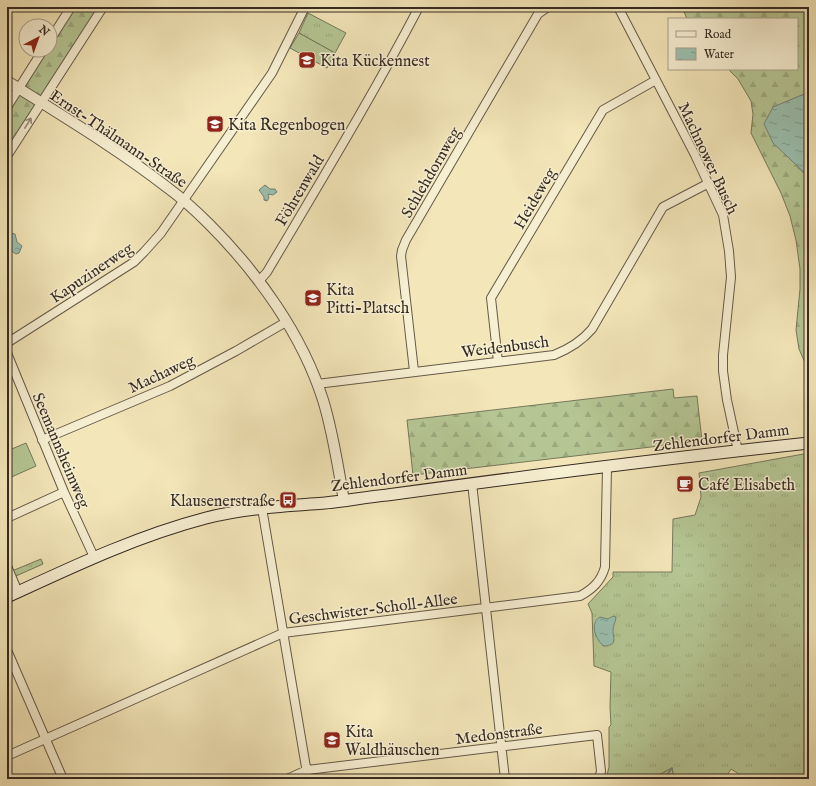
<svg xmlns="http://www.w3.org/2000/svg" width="816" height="786" viewBox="0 0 816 786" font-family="'IM FELL English',serif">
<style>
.grass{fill:url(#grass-tufts);stroke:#75785b}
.forest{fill:url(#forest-firs);stroke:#75785b}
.wetland{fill:url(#wetland-marsh);stroke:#75785b}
.green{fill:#b5c694;stroke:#75785b}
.water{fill:url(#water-ripples);stroke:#728477}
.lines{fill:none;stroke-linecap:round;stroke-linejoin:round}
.stream{stroke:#728477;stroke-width:2}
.minor-casing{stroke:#645948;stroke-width:10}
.tertiary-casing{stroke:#645948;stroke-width:12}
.secondary-casing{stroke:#352a22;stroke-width:13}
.minor{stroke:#f7efd2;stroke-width:8}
.tertiary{stroke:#f7efd2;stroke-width:10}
.secondary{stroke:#f7efd2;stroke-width:11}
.oneway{stroke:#968c7a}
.labels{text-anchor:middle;stroke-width:3;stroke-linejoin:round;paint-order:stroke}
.poi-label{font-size:16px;fill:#352a22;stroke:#f7efd2;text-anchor:start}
.street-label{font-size:16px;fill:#352a22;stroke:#f7efd2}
</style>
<defs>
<pattern id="grass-tufts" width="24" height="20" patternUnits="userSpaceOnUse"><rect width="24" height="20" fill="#b5c694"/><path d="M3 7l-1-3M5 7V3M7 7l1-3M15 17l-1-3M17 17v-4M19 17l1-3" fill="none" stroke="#9caa7f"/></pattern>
<pattern id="forest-firs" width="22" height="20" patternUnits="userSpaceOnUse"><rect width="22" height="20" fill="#b5c694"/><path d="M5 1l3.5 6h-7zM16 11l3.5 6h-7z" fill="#9caa7f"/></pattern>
<pattern id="wetland-marsh" width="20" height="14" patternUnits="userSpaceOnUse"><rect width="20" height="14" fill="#b5c694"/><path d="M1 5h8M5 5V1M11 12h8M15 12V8" fill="none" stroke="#9caa7f"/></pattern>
<pattern id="water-ripples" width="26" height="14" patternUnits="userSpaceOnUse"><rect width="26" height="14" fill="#9bc0b0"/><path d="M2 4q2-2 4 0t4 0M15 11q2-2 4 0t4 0" fill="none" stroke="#7f9c8f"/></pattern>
</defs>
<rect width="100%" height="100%" fill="#f3e6b9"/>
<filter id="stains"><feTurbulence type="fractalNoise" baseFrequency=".005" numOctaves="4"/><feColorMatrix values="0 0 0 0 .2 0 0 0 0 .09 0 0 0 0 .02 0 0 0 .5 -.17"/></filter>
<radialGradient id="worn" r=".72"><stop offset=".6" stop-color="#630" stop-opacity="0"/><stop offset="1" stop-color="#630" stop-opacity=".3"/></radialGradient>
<!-- grass -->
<path class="grass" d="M 308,13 L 346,33 L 335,53 L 299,33 Z
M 809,453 L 809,779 L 747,779 L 731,769 L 726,777 L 710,779 L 674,779 L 672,768 L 651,779 L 606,779 L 609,767 L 609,727 L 611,725 L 610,707 L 611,672 L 594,666 L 592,613 L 588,604 L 613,577 L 613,572 L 672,572 L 673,519 L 695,515 L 701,497 L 699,473 Z
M 41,559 L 43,564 L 7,580 L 7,573 Z"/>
<!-- forest -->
<path class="forest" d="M 71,7 L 103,7 L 7,156 L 7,107 L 43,50 L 50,50 L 50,40 Z
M 682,7 L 809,7 L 809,92 L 801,96 L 798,168 L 809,177 L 809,386 L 806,365 L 799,349 L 796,330 L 800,289 L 800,269 L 796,240 L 790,216 L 781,193 L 751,133 L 753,114 L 751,101 L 738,79 L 728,69 L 797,69 L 797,19 L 687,19 Z
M 673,389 L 674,398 L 697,396 L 702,441 L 413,475 L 407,420 Z"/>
<!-- wetland -->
<path class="wetland" d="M 672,768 L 674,779 L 651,779 Z"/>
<!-- green -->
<path class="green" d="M 299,33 L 335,53 L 327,68 L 290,48 Z
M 26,443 L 36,466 L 7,479 L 7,451 Z"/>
<!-- water -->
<path class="water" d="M 809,92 L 809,177 L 773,143 L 764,124 L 773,107 Z
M 265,185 L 270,189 L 275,189 L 277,192 L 273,195 L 268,194 L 269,198 L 267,201 L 264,200 L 264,197 L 259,190 Z
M 7,232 L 15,234 L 17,242 L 22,246 L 19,253 L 16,254 C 7,250 7,240 7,232 Z
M 613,616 L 616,617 C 616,621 613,625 613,630 C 613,639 618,645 604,646 C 596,641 589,623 600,617 L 608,619 Z"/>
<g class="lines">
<!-- stream -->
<path class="stream" d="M 664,779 L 672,768"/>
<defs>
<path id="minor" d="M 618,7 L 695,155 L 723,215 L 729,251 L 731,277 L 723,355 L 723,371 L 727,400 L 738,451
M 50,40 L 71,7
M 7,107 L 43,50
M 7,156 L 103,7
M 259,281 L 267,272 C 319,184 372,97 419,7
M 7,343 L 134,262 L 144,252 L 161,233 L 272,73 L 305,7
M 7,353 L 64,492 L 94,557
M 498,362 L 491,298 L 603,110 L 656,80
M 414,371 L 401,256 L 402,250 L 406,240 L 538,14 L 548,7
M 317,384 L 554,355 C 569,349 581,342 592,329 L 663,207 L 709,183
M 42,440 L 170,386 L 236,351 L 286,322
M 472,483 L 505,779
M 262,508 L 308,779
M 7,518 L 64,492
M 7,566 L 18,592
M 7,650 L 63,779
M 7,756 L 283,633 L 580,596 C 593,589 601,581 605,567 L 607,468
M 287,779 L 307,770 L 597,735 L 601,771 L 599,779"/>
<path id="tertiary" d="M 7,81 C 61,115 118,149 168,188 C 183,199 196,211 209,224 C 257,272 302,334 323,400 C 333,432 338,467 344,501"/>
<path id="secondary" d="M 7,597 C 72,567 137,536 206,518 C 245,508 286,506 325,503 C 346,501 366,497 387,495 C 527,476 668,458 809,443"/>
</defs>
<!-- minor casing -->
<use href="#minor" class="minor-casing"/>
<!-- tertiary casing -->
<use href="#tertiary" class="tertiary-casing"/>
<!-- secondary casing -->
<use href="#secondary" class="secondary-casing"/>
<!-- minor -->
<use href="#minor" class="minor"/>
<!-- tertiary -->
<use href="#tertiary" class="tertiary"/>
<!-- secondary -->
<use href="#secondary" class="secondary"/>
</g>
<!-- one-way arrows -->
<defs><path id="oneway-shaft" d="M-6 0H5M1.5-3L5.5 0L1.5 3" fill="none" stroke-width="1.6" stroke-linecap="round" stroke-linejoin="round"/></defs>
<use class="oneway" href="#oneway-shaft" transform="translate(28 123) rotate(-58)"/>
<!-- icons -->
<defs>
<symbol id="school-square" viewBox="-11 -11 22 22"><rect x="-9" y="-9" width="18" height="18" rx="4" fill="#8f2418" stroke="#f7efd2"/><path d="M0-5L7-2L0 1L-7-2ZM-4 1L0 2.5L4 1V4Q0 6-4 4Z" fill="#fff"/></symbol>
<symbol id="cafe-square" viewBox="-11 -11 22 22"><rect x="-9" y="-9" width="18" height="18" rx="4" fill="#8f2418" stroke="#f7efd2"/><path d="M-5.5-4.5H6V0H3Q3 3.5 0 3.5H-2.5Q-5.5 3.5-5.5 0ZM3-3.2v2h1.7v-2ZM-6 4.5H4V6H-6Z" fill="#fff"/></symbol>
<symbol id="bus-square" viewBox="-11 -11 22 22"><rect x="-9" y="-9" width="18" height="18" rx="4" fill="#8f2418" stroke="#f7efd2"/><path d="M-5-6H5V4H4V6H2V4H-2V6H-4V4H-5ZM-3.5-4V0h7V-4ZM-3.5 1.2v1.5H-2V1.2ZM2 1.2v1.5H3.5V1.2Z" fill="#fff"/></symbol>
</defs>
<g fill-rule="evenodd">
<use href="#school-square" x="297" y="50" width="20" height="20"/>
<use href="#school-square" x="205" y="114" width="20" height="20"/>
<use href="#school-square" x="303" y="288" width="20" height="20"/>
<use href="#cafe-square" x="675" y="474" width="20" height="20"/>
<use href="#bus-square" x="278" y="490" width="20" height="20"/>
<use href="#school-square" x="322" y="730" width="20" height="20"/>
</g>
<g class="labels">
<!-- poi labels -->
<g class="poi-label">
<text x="320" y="66">Kita Kückennest</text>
<text x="228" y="130">Kita Regenbogen</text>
<text x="326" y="295">Kita<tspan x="326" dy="18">Pitti-Platsch</tspan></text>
<text x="698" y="490">Café Elisabeth</text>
<text x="275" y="506" text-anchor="end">Klausenerstraße</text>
<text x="345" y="737">Kita<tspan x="345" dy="18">Waldhäuschen</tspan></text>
</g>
<!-- street labels -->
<g class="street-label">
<text transform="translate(119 138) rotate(34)" y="6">Ernst-Thälmann-Straße</text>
<text transform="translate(709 158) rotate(65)" y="6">Machnower Busch</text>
<text transform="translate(430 172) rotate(-60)" y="6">Schlehdornweg</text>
<text transform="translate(299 190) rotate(-59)" y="6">Föhrenwald</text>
<text transform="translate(534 198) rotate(-60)" y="6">Heideweg</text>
<text transform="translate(91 272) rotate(-34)" y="6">Kapuzinerweg</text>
<text transform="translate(505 346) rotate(-7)" y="6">Weidenbusch</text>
<text transform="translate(161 373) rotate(-25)" y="6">Machaweg</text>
<text transform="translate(721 437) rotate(-7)" y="6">Zehlendorfer Damm</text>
<text transform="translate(62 450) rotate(67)" y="6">Seemannsheimweg</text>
<text transform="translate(399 477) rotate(-7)" y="6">Zehlendorfer Damm</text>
<text transform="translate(373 608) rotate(-7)" y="6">Geschwister-Scholl-Allee</text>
<text transform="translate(499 733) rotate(-7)" y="6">Medonstraße</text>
</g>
</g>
<!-- margin -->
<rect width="816" height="786" fill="none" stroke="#f3e6b9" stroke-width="24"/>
<rect x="8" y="8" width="800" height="770" fill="none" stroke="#352a22" stroke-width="2"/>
<rect x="12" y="12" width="792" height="762" fill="none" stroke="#352a22"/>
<!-- legend -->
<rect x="668" y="18" width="130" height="52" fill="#f7efd2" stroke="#a9a08c"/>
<rect x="676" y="31" width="20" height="6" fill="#f7efd2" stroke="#a9a08c"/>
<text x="704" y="38" font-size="12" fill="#352a22">Road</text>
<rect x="676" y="48" width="20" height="12" fill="url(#water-ripples)" stroke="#a9a08c"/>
<text x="704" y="58" font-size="12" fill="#352a22">Water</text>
<!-- north arrow -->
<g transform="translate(38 38) rotate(41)"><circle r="19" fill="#f7efd2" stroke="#a9a08c"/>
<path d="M0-3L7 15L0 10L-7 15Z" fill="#8f2418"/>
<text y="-6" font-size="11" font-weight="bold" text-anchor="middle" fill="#352a22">N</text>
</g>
<rect width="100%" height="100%" filter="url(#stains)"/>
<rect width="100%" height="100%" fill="url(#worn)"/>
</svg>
